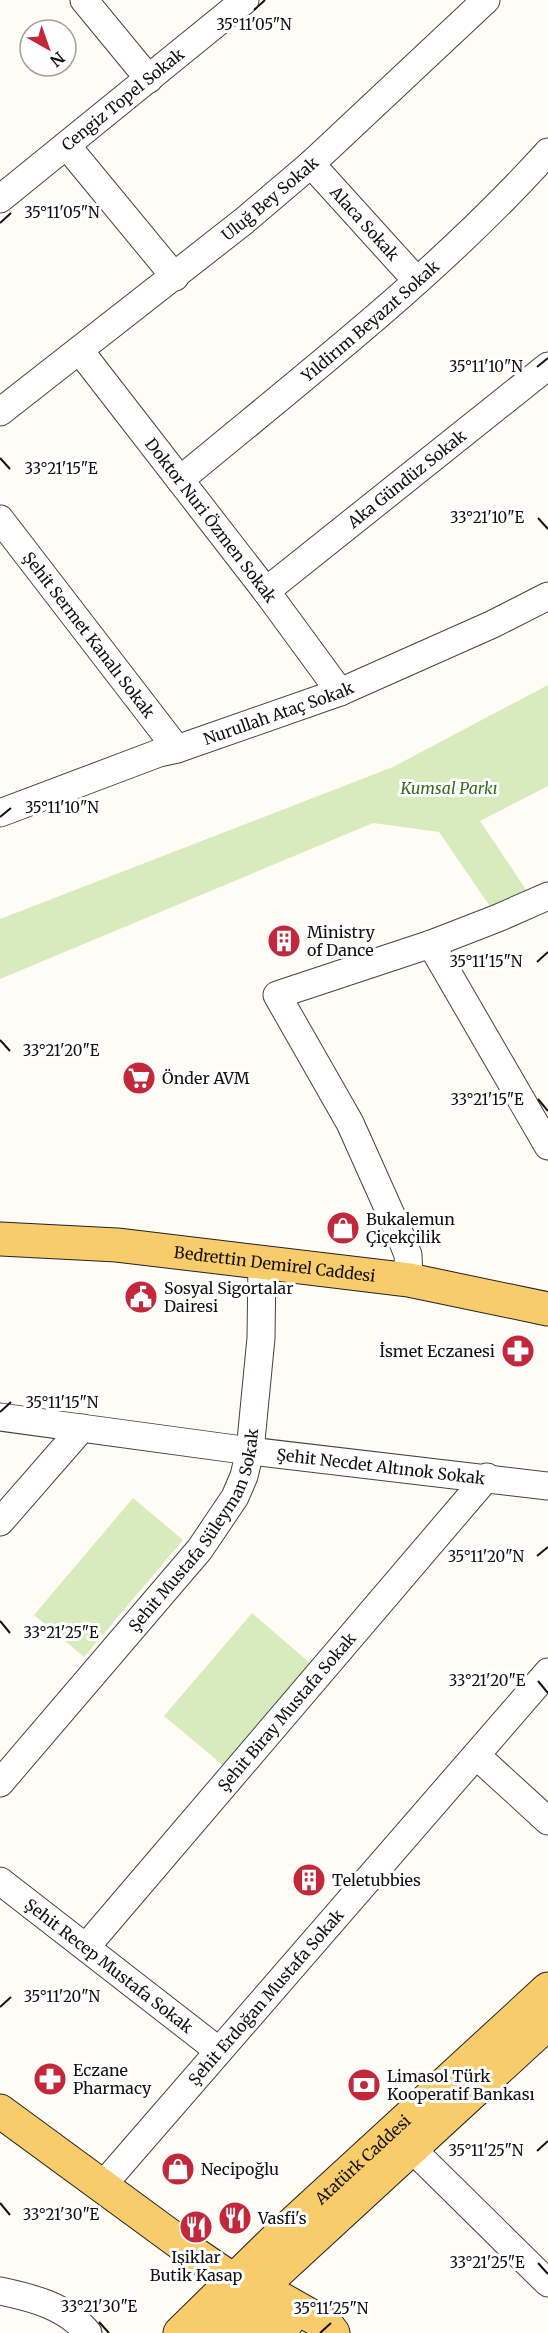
<svg xmlns="http://www.w3.org/2000/svg" width="548" height="2333" viewBox="0 0 548 2333" font-family="Merriweather,serif">
<style>
.green{fill:#d8ebbd}
.lines{fill:none;stroke-linecap:round;stroke-linejoin:round}
.minor-casing{stroke:#444;stroke-width:29}
.major-casing{stroke:#222;stroke-width:35}
.minor{stroke:#fff;stroke-width:27}
.major{stroke:#f8cb6b;stroke-width:33}
.ticks{fill:none;stroke:#111;stroke-width:2}
.labels{text-anchor:middle;stroke-width:6;stroke-linejoin:round;paint-order:stroke}
.street-label{font-size:16px;fill:#111;stroke:#fff}
.park-label{font-size:16px;font-style:italic;fill:#356b1f;stroke:#fff}
.poi-label{font-size:16px;fill:#111;stroke:#fff;text-anchor:start}
.ticks-label{font-size:15px;text-anchor:middle;fill:#111;stroke:#fff;stroke-width:6;stroke-linejoin:round;paint-order:stroke}
</style>
<rect width="100%" height="100%" fill="#fffcf5"/>
<!-- green -->
<path class="green" d="M 548,685 L 548,786 L 480,821 L 535,903 L 498,918 L 439,832 L 373,823 L 0,979 L 0,919 L 393,767 Z
M 133,1498 L 183,1540 L 84,1657 L 34,1615 Z
M 252,1613 L 311,1664 L 224,1766 L 164,1716 Z"/>
<g class="lines">
<defs>
<g id="minor">
<path d="M 84,0 L 149,79"/>
<path d="M 67,146 L 175,277"/>
<path id="s1" d="M 311,164 L 417,281"/>
<path id="s2" d="M 0,199 L 245,0"/>
<path id="s3" d="M 80,351 L 266,591 L 340,692"/>
<path id="s4" d="M 0,412 L 244,221 L 311,164 L 486,0"/>
<path id="s5" d="M 180,480 C 306,375 438,274 548,152"/>
<path id="s6" d="M 0,519 L 177,749"/>
<path id="s7" d="M 266,591 L 548,366"/>
<path id="s8" d="M 0,813 L 159,753 L 177,749 L 340,692 L 493,624 L 548,596"/>
<path d="M 431,944 L 548,1146"/>
<path d="M 409,1280 L 408,1255 L 401,1237 L 350,1123 L 277,995 L 431,944 L 498,918 L 548,896"/>
<path id="s9" d="M 0,1417 L 250,1451 L 548,1486"/>
<path d="M 0,1522 L 82,1428"/>
<path d="M 477,1756 L 548,1821"/>
<path id="s10" d="M 0,1783 L 200,1549 L 235,1497 L 244,1476 L 250,1451 L 261,1338 L 262,1262"/>
<path id="s11" d="M 0,1881 L 219,2051"/>
<path id="s12" d="M 86,1947 L 487,1477"/>
<path d="M 412,2149 L 548,2283"/>
<path id="s13" d="M 102,2186 L 548,1672"/>
<path d="M 0,2291 C 33,2298 66,2306 88,2333"/>
</g>
<g id="major">
<path id="s14" d="M 0,1239 L 117,1245 L 409,1280 L 548,1309"/>
<path d="M 0,2111 L 195,2254 L 233,2280 L 260,2287 L 327,2325 L 333,2333"/>
<path id="s15" d="M 180,2333 L 276,2239 L 548,1989"/>
<path d="M 211,2333 L 548,2023"/>
<path d="M 217,2333 C 243,2320 258,2319 287,2322"/>
</g>
</defs>
<!-- minor casing -->
<use href="#minor" class="minor-casing"/>
<!-- major casing -->
<use href="#major" class="major-casing"/>
<!-- minor -->
<use href="#minor" class="minor"/>
<!-- major -->
<use href="#major" class="major"/>
</g>
<!-- ticks -->
<path class="ticks" d="M 254,10 L 265,0M 0,223 L 11,213M 537,367 L 548,358M 0,458 L 10,469M 538,518 L 548,529M 0,817 L 11,808M 537,962 L 548,952M 0,1040 L 10,1051M 538,1099 L 548,1111M 0,1412 L 11,1402M 537,1556 L 548,1547M 0,1621 L 10,1633M 538,1681 L 548,1693M 0,2007 L 11,1997M 537,2151 L 548,2141M 0,2203 L 10,2215M 538,2263 L 548,2274M 99,2322 L 109,2333M 320,2333 L 331,2323"/>
<!-- icons -->
<defs>
<symbol id="building-disc" viewBox="-11 -11 22 22"><circle r="9.5" fill="#c3273a" stroke="#fff"/><path d="M-4-6H4V6H1V3H-1V6H-4ZM-2.5-4.3h1.7v1.8h-1.7ZM.8-4.3h1.7v1.8H.8ZM-2.5-1h1.7V.8h-1.7ZM.8-1h1.7V.8H.8Z" fill="#fff"/></symbol>
<symbol id="supermarket-disc" viewBox="-11 -11 22 22"><circle r="9.5" fill="#c3273a" stroke="#fff"/><path d="M-6-5.5h2.5l.6 2H6L4.5 2H-2.5L-4.4-4H-6ZM-1.5 3.2a1.3 1.3 0 1 0 .1 0ZM3 3.2a1.3 1.3 0 1 0 .1 0Z" fill="#fff"/></symbol>
<symbol id="shop-disc" viewBox="-11 -11 22 22"><circle r="9.5" fill="#c3273a" stroke="#fff"/><path d="M-5-2.5h2.3a2.7 3.5 0 0 1 5.4 0H5L5.5 6h-11ZM-1.5-2.5h3a1.5 2.3 0 0 0-3 0Z" fill="#fff"/></symbol>
<symbol id="civic-disc" viewBox="-11 -11 22 22"><circle r="9.5" fill="#c3273a" stroke="#fff"/><path d="M-.6-6.5H3V-4.5H.6V-3L4-1V1h2V6H-6V1h2V-1L-.6-3ZM-1.2 2.5V6h2.4V2.5Z" fill="#fff"/></symbol>
<symbol id="pharmacy-disc" viewBox="-11 -11 22 22"><circle r="9.5" fill="#c3273a" stroke="#fff"/><path d="M-2-6h4v4h4v4h-4v4h-4v-4h-4v-4h4Z" fill="#fff"/></symbol>
<symbol id="bank-disc" viewBox="-11 -11 22 22"><circle r="9.5" fill="#c3273a" stroke="#fff"/><path d="M-6-4H6V4H-6ZM0-2.3a2.3 2.3 0 1 0 0 4.6a2.3 2.3 0 1 0 0-4.6Z" fill="#fff"/></symbol>
<symbol id="restaurant-disc" viewBox="-11 -11 22 22"><circle r="9.5" fill="#c3273a" stroke="#fff"/><path d="M-5-6h1v4h1v-4h1v4h1v-4h1v5L-1.5 .5V6h-2V.5L-5-1ZM5-6V6H3V1.5H1.5Q1.5-4 5-6Z" fill="#fff"/></symbol>
</defs>
<g fill-rule="evenodd">
<use href="#building-disc" x="265" y="922" width="38" height="38"/>
<use href="#supermarket-disc" x="120" y="1059" width="38" height="38"/>
<use href="#shop-disc" x="324" y="1209" width="38" height="38"/>
<use href="#civic-disc" x="122" y="1278" width="38" height="38"/>
<use href="#pharmacy-disc" x="499" y="1332" width="38" height="38"/>
<use href="#building-disc" x="290" y="1861" width="38" height="38"/>
<use href="#pharmacy-disc" x="31" y="2060" width="38" height="38"/>
<use href="#bank-disc" x="345" y="2066" width="38" height="38"/>
<use href="#shop-disc" x="159" y="2150" width="38" height="38"/>
<use href="#restaurant-disc" x="216" y="2199" width="38" height="38"/>
<use href="#restaurant-disc" x="177" y="2208" width="38" height="38"/>
</g>
<g class="labels">
<!-- street labels -->
<g class="street-label">
<text dy="6" stroke="none"><textPath href="#s2" startOffset="158">Cengiz Topel Sokak</textPath></text>
<text dy="6" stroke="none"><textPath href="#s4" startOffset="344">Uluğ Bey Sokak</textPath></text>
<text dy="6" stroke="none"><textPath href="#s1" startOffset="80">Alaca Sokak</textPath></text>
<text dy="6" stroke="none"><textPath href="#s5" startOffset="248">Yıldirım Beyazıt Sokak</textPath></text>
<text dy="6" stroke="none"><textPath href="#s7" startOffset="180">Aka Gündüz Sokak</textPath></text>
<text dy="6" stroke="none"><textPath href="#s3" startOffset="214">Doktor Nuri Özmen Sokak</textPath></text>
<text dy="6" stroke="none"><textPath href="#s6" startOffset="146">Şehit Sermet Kanalı Sokak</textPath></text>
<text dy="6" stroke="none"><textPath href="#s8" startOffset="296">Nurullah Ataç Sokak</textPath></text>
<text dy="6" stroke="none"><textPath href="#s14" startOffset="276">Bedrettin Demirel Caddesi</textPath></text>
<text dy="6" stroke="none"><textPath href="#s9" startOffset="384">Şehit Necdet Altınok Sokak</textPath></text>
<text dy="6" stroke="none"><textPath href="#s10" startOffset="322">Şehit Mustafa Süleyman Sokak</textPath></text>
<text dy="6" stroke="none"><textPath href="#s12" startOffset="309">Şehit Biray Mustafa Sokak</textPath></text>
<text dy="6" stroke="none"><textPath href="#s11" startOffset="138">Şehit Recep Mustafa Sokak</textPath></text>
<text dy="6" stroke="none"><textPath href="#s13" startOffset="250">Şehit Erdoğan Mustafa Sokak</textPath></text>
<text dy="6" stroke="none"><textPath href="#s15" startOffset="252">Atatürk Caddesi</textPath></text>
</g>
<!-- park labels -->
<g class="park-label">
<text x="449" y="794">Kumsal Parkı</text>
</g>
<!-- poi labels -->
<g class="poi-label">
<text x="307" y="938">Ministry<tspan x="307" dy="18">of Dance</tspan></text>
<text x="162" y="1084">Önder AVM</text>
<text x="366" y="1225">Bukalemun<tspan x="366" dy="18">Çiçekçilik</tspan></text>
<text x="164" y="1294">Sosyal Sigortalar<tspan x="164" dy="18">Dairesi</tspan></text>
<text x="495" y="1357" text-anchor="end">İsmet Eczanesi</text>
<text x="332" y="1886">Teletubbies</text>
<text x="73" y="2076">Eczane<tspan x="73" dy="18">Pharmacy</tspan></text>
<text x="387" y="2082">Limasol Türk<tspan x="387" dy="18">Kooperatif Bankası</tspan></text>
<text x="201" y="2175">Necipoğlu</text>
<text x="258" y="2224">Vasfi's</text>
<text x="196" y="2263" text-anchor="middle">Işiklar<tspan x="196" dy="18">Butik Kasap</tspan></text>
</g>
</g>
<g class="ticks-label">
<text x="254" y="30">35°11'05"N</text>
<text x="62" y="218">35°11'05"N</text>
<text x="486" y="372">35°11'10"N</text>
<text x="61" y="474">33°21'15"E</text>
<text x="487" y="523">33°21'10"E</text>
<text x="62" y="813">35°11'10"N</text>
<text x="486" y="967">35°11'15"N</text>
<text x="61" y="1056">33°21'20"E</text>
<text x="487" y="1105">33°21'15"E</text>
<text x="62" y="1408">35°11'15"N</text>
<text x="486" y="1562">35°11'20"N</text>
<text x="61" y="1638">33°21'25"E</text>
<text x="487" y="1686">33°21'20"E</text>
<text x="62" y="2002">35°11'20"N</text>
<text x="486" y="2156">35°11'25"N</text>
<text x="61" y="2220">33°21'30"E</text>
<text x="487" y="2268">33°21'25"E</text>
<text x="99" y="2312">33°21'30"E</text>
<text x="331" y="2314">35°11'25"N</text>
</g>
<!-- north arrow -->
<g transform="translate(48 48) rotate(140)"><circle r="28" fill="#ffffff" stroke="#a0a0a0" stroke-width="1.5"/>
<path d="M0-4.5L10 22L0 15L-10 22Z" fill="#c3273a"/>
<text y="-9" font-size="16" font-weight="bold" text-anchor="middle" fill="#111111">N</text>
</g>
</svg>
